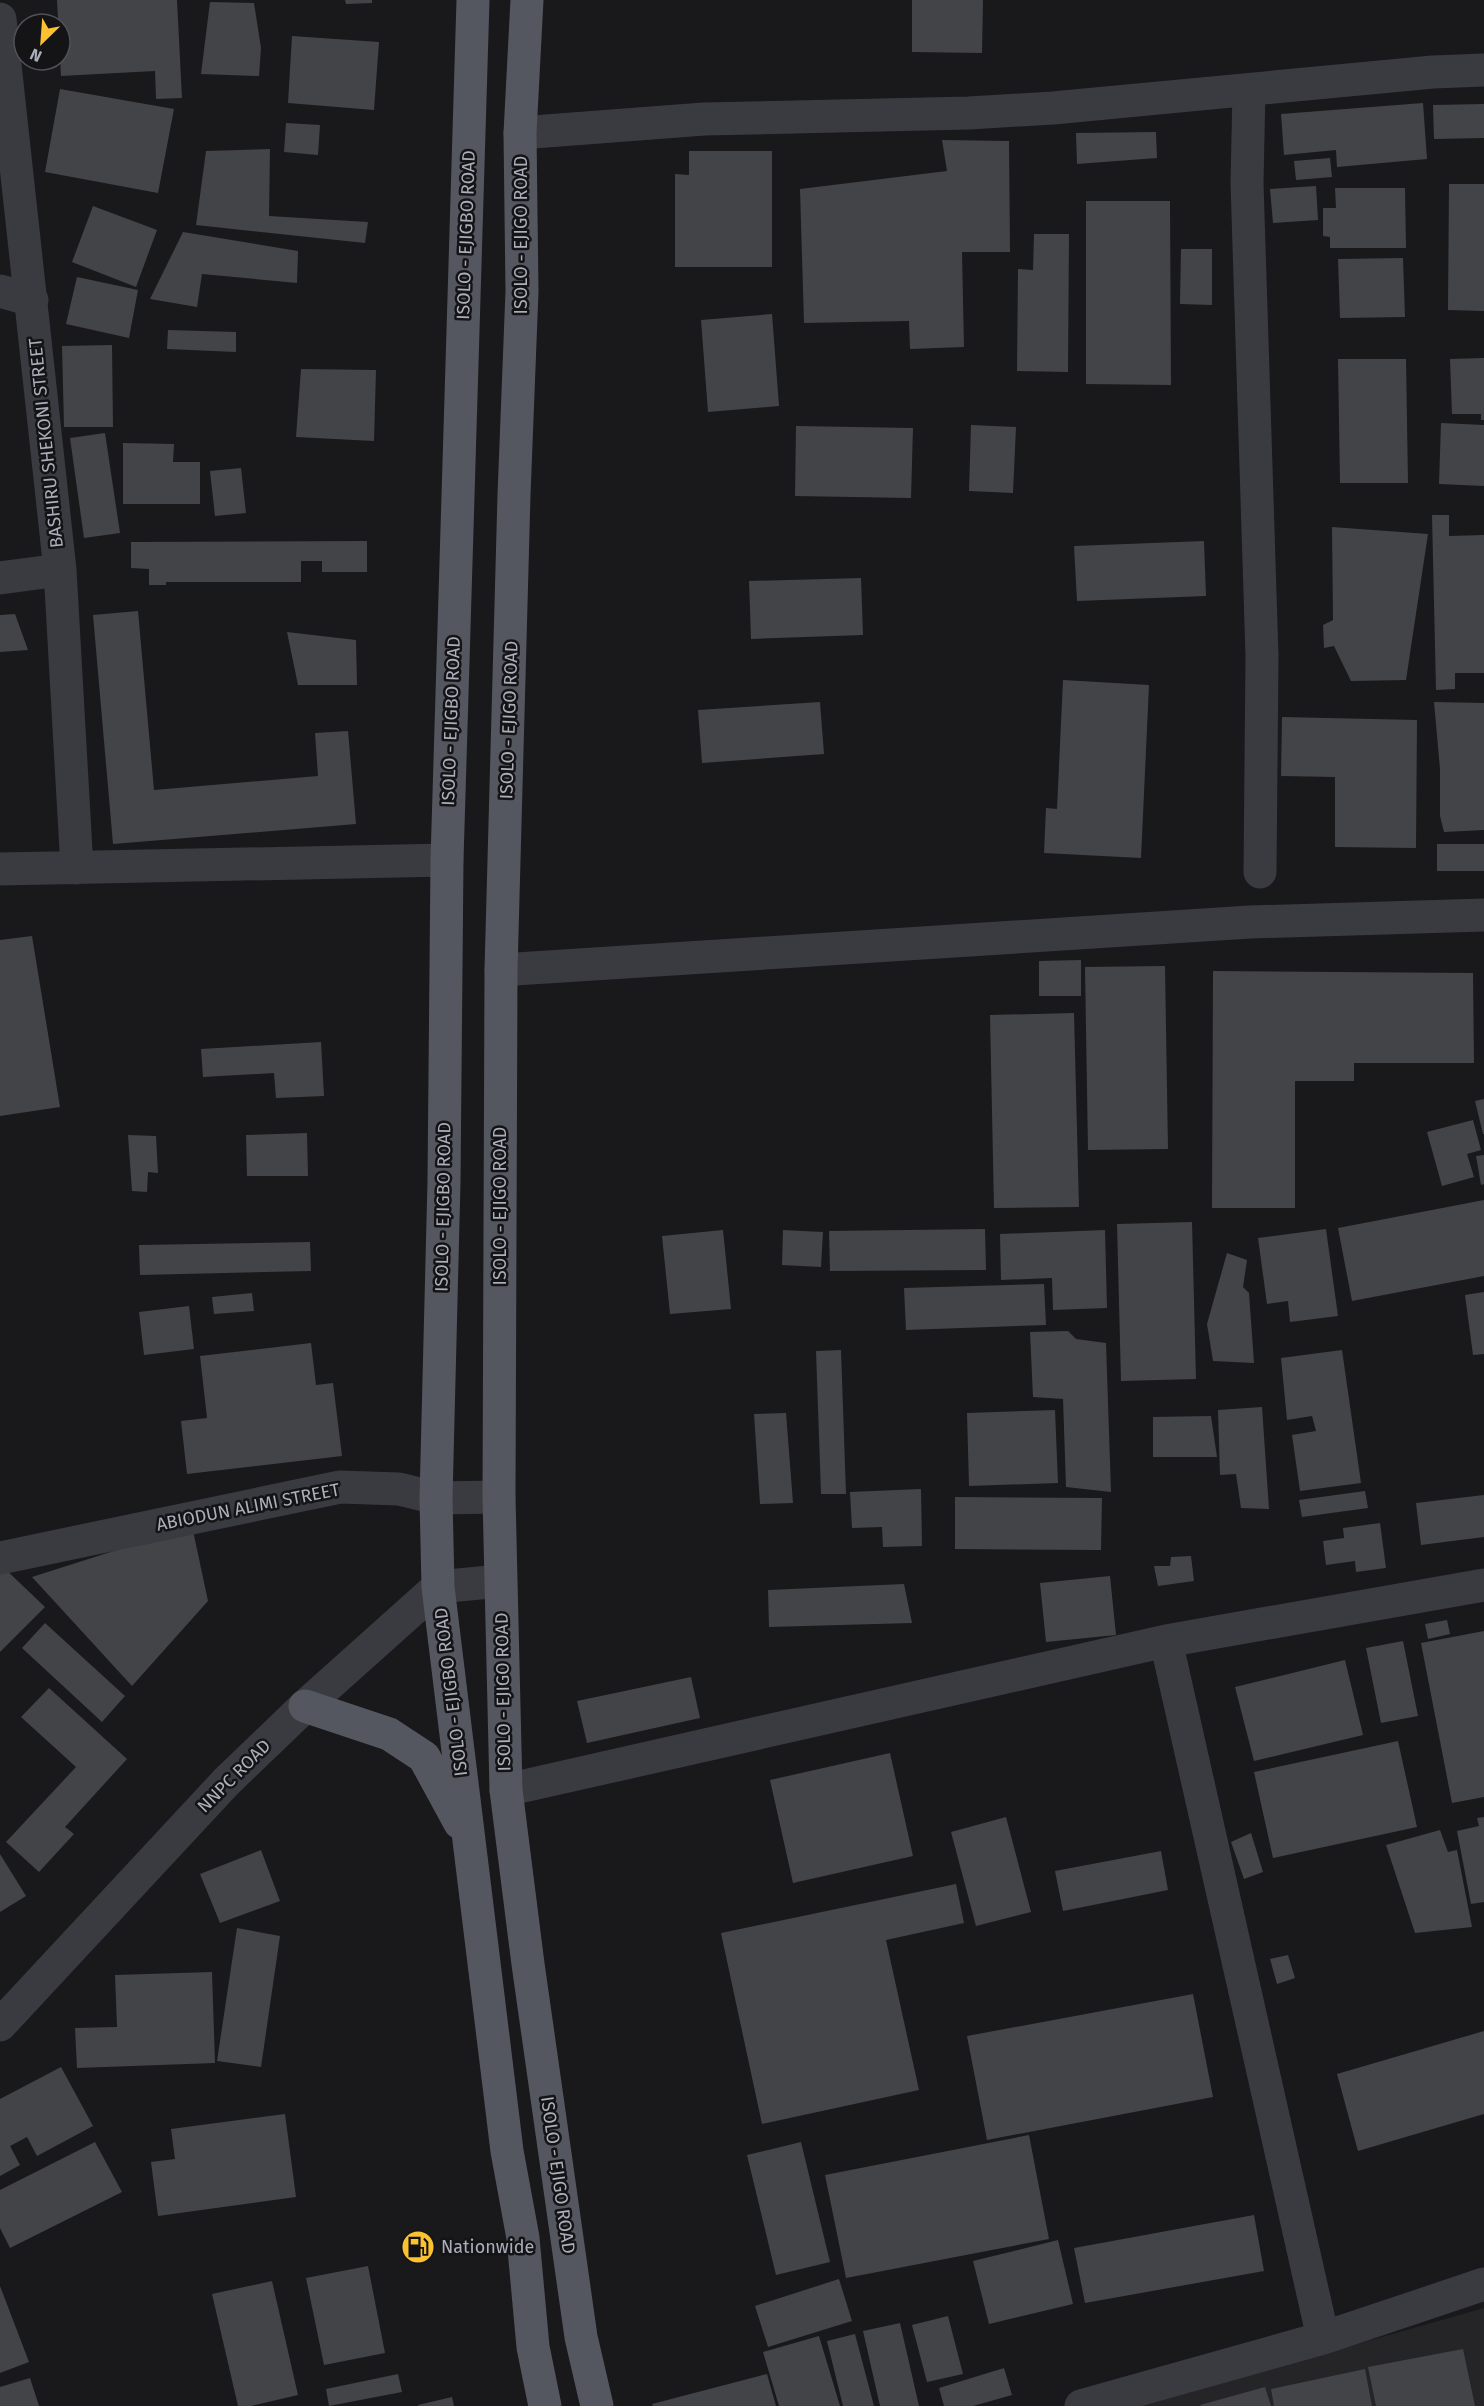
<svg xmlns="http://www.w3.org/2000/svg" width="1484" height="2406" viewBox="0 0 1484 2406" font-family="'Fira Sans',sans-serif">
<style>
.built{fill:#252528}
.building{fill:#434448}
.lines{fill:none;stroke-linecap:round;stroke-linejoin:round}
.minor{stroke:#3a3a41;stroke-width:33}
.tertiary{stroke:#3a3a41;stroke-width:33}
.primary{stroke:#555760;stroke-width:33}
.labels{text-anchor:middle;stroke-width:5;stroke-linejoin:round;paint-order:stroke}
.street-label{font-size:18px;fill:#abafbc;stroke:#141416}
.poi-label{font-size:18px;fill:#abafbc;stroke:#141416;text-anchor:start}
</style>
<rect width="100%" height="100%" fill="#19191b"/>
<!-- built -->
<path class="built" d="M 1484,2308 L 1484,2406 L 1139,2406 Z"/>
<!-- building -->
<path class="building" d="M 57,0 L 177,0 L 182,98 L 156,99 L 155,71 L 61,76 Z
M 345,0 L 372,0 L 372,3 L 346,4 Z
M 912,0 L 983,0 L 982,53 L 912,52 Z
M 210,2 L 254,3 L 261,48 L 259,76 L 201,74 Z
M 292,36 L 379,42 L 374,110 L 288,103 Z
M 60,89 L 174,109 L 158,193 L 45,172 Z
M 1423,103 L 1427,159 L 1337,167 L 1336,150 L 1284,155 L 1281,114 Z
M 1484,104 L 1484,138 L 1434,139 L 1433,105 Z
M 286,123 L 320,125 L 318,155 L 284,152 Z
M 1156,132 L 1157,158 L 1077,164 L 1076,133 Z
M 942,140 L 1009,141 L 1010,252 L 962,252 L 964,347 L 910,349 L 909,321 L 804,323 L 800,189 L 947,171 Z
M 270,149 L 269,216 L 368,222 L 365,243 L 196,225 L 206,151 Z
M 689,151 L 772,151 L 772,267 L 675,267 L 675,174 L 689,175 Z
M 1330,158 L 1332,177 L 1296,180 L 1294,161 Z
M 1449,184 L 1484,184 L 1484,311 L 1448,310 Z
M 1316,186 L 1318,220 L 1273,223 L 1270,189 Z
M 1335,188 L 1405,188 L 1406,248 L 1330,248 L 1330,237 L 1323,236 L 1323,208 L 1336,208 Z
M 1086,201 L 1170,201 L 1171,385 L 1086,384 Z
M 93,206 L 157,230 L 136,287 L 72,262 Z
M 183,232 L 298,251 L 297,283 L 202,274 L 197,307 L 150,299 Z
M 1034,234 L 1069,234 L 1068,372 L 1017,371 L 1018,269 L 1033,270 Z
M 1181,249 L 1212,249 L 1212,305 L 1180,304 Z
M 1403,258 L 1405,317 L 1340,318 L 1338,259 Z
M 77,277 L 138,290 L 129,338 L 66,324 Z
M 772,314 L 779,406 L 708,412 L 701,320 Z
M 168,330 L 236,332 L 236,352 L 167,349 Z
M 112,345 L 113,427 L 64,427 L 62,346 Z
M 1484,358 L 1484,420 L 1481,420 L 1481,414 L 1452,414 L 1450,359 Z
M 1338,359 L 1406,359 L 1408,483 L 1340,483 Z
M 301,369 L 376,370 L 374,441 L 296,437 Z
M 1441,423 L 1484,425 L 1484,486 L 1439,484 Z
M 971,425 L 1016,427 L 1013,493 L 969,491 Z
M 796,426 L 913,428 L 911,498 L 795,496 Z
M 105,433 L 120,533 L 84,538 L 70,438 Z
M 123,443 L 174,444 L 173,462 L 200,462 L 200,504 L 123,504 Z
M 241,468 L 246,513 L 215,516 L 210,471 Z
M 1432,515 L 1449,515 L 1449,536 L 1484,535 L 1484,673 L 1455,673 L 1455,689 L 1436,690 Z
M 1332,527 L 1428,534 L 1406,680 L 1351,681 L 1334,646 L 1324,648 L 1323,625 L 1333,620 Z
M 367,541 L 367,572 L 322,572 L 322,561 L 301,561 L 301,582 L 166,582 L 166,585 L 149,585 L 149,569 L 131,568 L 131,542 Z
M 1204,541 L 1206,596 L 1077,601 L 1074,546 Z
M 861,578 L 863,635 L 751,639 L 749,581 Z
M 138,611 L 154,790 L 318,776 L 315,733 L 348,731 L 356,824 L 113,844 L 93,615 Z
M 15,614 L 28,650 L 0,652 L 0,615 Z
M 287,632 L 356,640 L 357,685 L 298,685 Z
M 1063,680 L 1149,685 L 1141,858 L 1044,853 L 1046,808 L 1057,809 Z
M 820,702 L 824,754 L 702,763 L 698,710 Z
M 1434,702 L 1484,703 L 1484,830 L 1444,832 L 1440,816 L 1440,769 Z
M 1282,717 L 1417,720 L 1416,848 L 1335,847 L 1335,777 L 1281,776 Z
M 1437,844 L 1484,844 L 1484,871 L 1437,871 Z
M 32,936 L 60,1107 L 0,1116 L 0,940 Z
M 1081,960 L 1081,996 L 1039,996 L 1039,961 Z
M 1165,966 L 1168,1149 L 1088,1150 L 1085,967 Z
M 1213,971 L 1473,973 L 1474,1063 L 1354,1063 L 1354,1081 L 1295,1081 L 1295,1208 L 1212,1208 Z
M 1074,1013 L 1079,1207 L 994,1208 L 990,1015 Z
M 321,1042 L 324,1096 L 276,1098 L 274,1073 L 203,1077 L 201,1049 Z
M 1484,1099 L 1484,1134 L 1483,1134 L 1475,1101 Z
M 1473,1120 L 1481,1150 L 1467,1154 L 1474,1177 L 1442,1186 L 1427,1132 Z
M 307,1133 L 308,1176 L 247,1176 L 246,1135 Z
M 128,1135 L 156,1136 L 158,1173 L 148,1172 L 147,1192 L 132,1191 Z
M 1484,1155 L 1484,1184 L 1481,1185 L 1476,1156 Z
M 1484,1200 L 1484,1276 L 1352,1301 L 1338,1228 Z
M 1192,1222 L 1196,1379 L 1121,1381 L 1117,1224 Z
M 985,1229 L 986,1270 L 830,1271 L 829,1231 Z
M 1326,1229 L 1338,1316 L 1290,1322 L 1288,1301 L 1267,1304 L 1258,1238 Z
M 723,1230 L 731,1309 L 670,1314 L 662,1236 Z
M 783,1230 L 823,1232 L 821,1267 L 782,1265 Z
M 1105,1230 L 1107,1308 L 1053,1310 L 1052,1278 L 1001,1280 L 1000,1234 Z
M 310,1242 L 311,1271 L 140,1275 L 139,1245 Z
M 1227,1253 L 1247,1260 L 1243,1287 L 1249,1293 L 1254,1363 L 1213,1361 L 1207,1324 Z
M 1044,1284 L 1046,1325 L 906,1330 L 904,1288 Z
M 1484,1292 L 1484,1354 L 1473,1355 L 1465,1295 Z
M 252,1293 L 254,1311 L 214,1314 L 212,1297 Z
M 189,1306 L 194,1349 L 144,1355 L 139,1312 Z
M 1068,1331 L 1076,1339 L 1106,1343 L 1111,1492 L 1066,1487 L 1063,1399 L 1033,1397 L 1030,1332 Z
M 311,1343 L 316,1385 L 333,1383 L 342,1456 L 187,1474 L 181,1421 L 207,1418 L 200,1356 Z
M 841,1350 L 846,1494 L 821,1494 L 816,1351 Z
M 1342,1350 L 1361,1483 L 1300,1491 L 1292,1435 L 1316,1431 L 1312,1416 L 1287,1420 L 1281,1358 Z
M 1262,1407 L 1269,1509 L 1241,1508 L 1236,1474 L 1220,1475 L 1218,1410 Z
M 1055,1410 L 1058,1483 L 969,1486 L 967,1413 Z
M 786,1413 L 793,1503 L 760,1504 L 754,1414 Z
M 1211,1416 L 1217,1457 L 1153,1457 L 1153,1417 Z
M 921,1489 L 922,1546 L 883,1547 L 882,1527 L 852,1528 L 850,1492 Z
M 1365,1491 L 1368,1508 L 1302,1517 L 1299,1500 Z
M 1484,1495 L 1484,1537 L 1421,1545 L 1416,1503 Z
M 955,1497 L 1102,1498 L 1101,1550 L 955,1549 Z
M 1380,1523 L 1386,1568 L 1356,1572 L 1355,1561 L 1326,1565 L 1323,1541 L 1344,1538 L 1343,1528 Z
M 192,1526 L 208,1601 L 132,1686 L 32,1577 Z
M 1191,1556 L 1194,1581 L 1158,1586 L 1154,1566 L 1170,1566 L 1171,1557 Z
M 0,1564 L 45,1607 L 0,1652 Z
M 1110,1576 L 1116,1635 L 1046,1642 L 1040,1583 Z
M 904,1584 L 912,1623 L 769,1627 L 768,1590 Z
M 1447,1620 L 1450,1634 L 1428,1639 L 1425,1624 Z
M 45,1623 L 125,1696 L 102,1722 L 22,1648 Z
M 1484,1631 L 1484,1797 L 1452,1803 L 1421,1643 Z
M 1403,1641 L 1418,1716 L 1381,1723 L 1366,1648 Z
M 1345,1660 L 1363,1735 L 1254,1761 L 1235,1687 Z
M 691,1677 L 700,1718 L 587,1743 L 577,1701 Z
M 49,1688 L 127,1759 L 65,1827 L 74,1834 L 39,1872 L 6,1842 L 76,1767 L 21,1717 Z
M 1398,1741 L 1417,1827 L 1273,1858 L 1254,1772 Z
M 890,1753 L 913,1856 L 793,1883 L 770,1780 Z
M 1006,1817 L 1031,1912 L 976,1926 L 951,1832 Z
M 1484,1817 L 1484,1902 L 1471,1904 L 1457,1831 L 1479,1826 L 1477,1818 Z
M 1440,1830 L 1448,1852 L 1457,1850 L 1472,1927 L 1415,1933 L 1386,1845 Z
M 1251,1833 L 1263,1872 L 1244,1879 L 1231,1842 Z
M 261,1850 L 280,1901 L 220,1923 L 200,1874 Z
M 1161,1851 L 1168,1890 L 1063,1911 L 1055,1871 Z
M 0,1854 L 26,1896 L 0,1912 Z
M 956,1884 L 964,1923 L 886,1940 L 919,2090 L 762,2124 L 721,1933 Z
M 237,1928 L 280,1936 L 261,2067 L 217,2061 Z
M 1288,1955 L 1295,1978 L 1277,1984 L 1270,1959 Z
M 212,1972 L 215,2063 L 77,2068 L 75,2028 L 117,2027 L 115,1975 Z
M 1193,1994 L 1213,2097 L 987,2140 L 967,2036 Z
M 1484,2031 L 1484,2114 L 1358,2151 L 1337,2074 Z
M 61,2067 L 93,2126 L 37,2156 L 27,2137 L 10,2146 L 20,2165 L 0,2176 L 0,2099 Z
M 285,2114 L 296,2197 L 158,2216 L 151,2162 L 175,2159 L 171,2129 Z
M 1029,2135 L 1049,2239 L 846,2278 L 825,2175 Z
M 95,2142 L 122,2192 L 10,2248 L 0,2228 L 0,2190 Z
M 801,2142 L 830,2262 L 776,2275 L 747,2155 Z
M 1254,2215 L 1264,2271 L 1085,2303 L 1074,2248 Z
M 1058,2240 L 1073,2304 L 989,2324 L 973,2261 Z
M 368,2266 L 385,2353 L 324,2365 L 306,2278 Z
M 839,2279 L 852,2321 L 768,2347 L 755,2306 Z
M 272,2281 L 298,2395 L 251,2406 L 238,2406 L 212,2294 Z
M 0,2286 L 29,2362 L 0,2373 Z
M 948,2316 L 963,2374 L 927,2382 L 912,2325 Z
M 900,2323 L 919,2406 L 880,2406 L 863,2331 Z
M 855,2334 L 874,2406 L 843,2406 L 827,2341 Z
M 819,2336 L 840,2406 L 779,2406 L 763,2352 Z
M 1463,2349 L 1475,2406 L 1376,2406 L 1368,2367 Z
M 1004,2368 L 1012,2395 L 973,2406 L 944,2406 L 939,2388 Z
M 1365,2369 L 1372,2406 L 1274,2406 L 1271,2389 Z
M 398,2374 L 402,2392 L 329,2406 L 326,2389 Z
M 767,2374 L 776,2406 L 653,2406 L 652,2404 Z
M 30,2378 L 39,2406 L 0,2406 L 0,2387 Z
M 1265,2387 L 1271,2406 L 1201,2406 L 1200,2405 Z
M 452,2397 L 454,2406 L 418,2406 L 418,2405 Z"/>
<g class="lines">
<!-- minor -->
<path class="minor" d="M 0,19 L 60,570 L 77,868
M 1249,90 L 1247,183 L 1262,656 L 1260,872
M 520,133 L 704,119 L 969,113 L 1053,108 L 1433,72 L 1484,70
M 0,291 L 32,300
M 0,578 L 60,570
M 0,869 L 447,860
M 501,970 L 1250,922 L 1484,915
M 0,1558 L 340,1487 L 399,1489 L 436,1498 L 499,1497
M 506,1790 L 1166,1641
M 1323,2338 L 1166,1641 L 1484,1585
M 1081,2406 L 1323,2338 L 1484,2284"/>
<!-- tertiary -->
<path class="tertiary" d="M 0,2025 L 226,1782 L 305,1706 L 438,1587 L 500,1581"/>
<!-- primary -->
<path class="primary" d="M 473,0 L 447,860 L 444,1182 L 436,1498 L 438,1587 L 507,2151 L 523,2238 L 533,2347 L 545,2406
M 527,0 L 520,133 L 522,291 L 514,495 L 501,970 L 499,1497 L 506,1790 L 528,1964 L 581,2337 L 597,2406
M 305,1706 L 389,1734 L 424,1757 L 460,1823"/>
</g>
<!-- icons -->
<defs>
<symbol id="fuel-disc" viewBox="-11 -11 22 22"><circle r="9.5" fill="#fbc131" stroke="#141416"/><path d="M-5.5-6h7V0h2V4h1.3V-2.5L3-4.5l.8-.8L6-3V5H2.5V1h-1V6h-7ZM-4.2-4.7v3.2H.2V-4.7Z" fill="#111"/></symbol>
</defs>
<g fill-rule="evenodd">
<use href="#fuel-disc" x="399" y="2228" width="38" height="38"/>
</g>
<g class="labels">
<!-- street labels -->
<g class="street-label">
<text transform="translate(466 235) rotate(-88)" y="6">ISOLO - EJIGBO ROAD</text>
<text transform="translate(521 235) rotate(-90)" y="6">ISOLO - EJIGO ROAD</text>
<text transform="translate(46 443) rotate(-96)" y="6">BASHIRU SHEKONI STREET</text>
<text transform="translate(509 720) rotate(-88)" y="6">ISOLO - EJIGO ROAD</text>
<text transform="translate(451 721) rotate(-88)" y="6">ISOLO - EJIGBO ROAD</text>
<text transform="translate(500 1206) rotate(-90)" y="6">ISOLO - EJIGO ROAD</text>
<text transform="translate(443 1207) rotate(-89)" y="6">ISOLO - EJIGBO ROAD</text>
<text transform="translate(248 1507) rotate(-11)" y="6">ABIODUN ALIMI STREET</text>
<text transform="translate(451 1692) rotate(-97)" y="6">ISOLO - EJIGBO ROAD</text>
<text transform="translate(503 1692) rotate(-91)" y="6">ISOLO - EJIGO ROAD</text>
<text transform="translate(234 1776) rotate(-45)" y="6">NNPC ROAD</text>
<text transform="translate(558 2175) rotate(82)" y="6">ISOLO - EJIGO ROAD</text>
</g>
<!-- poi labels -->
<g class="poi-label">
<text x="441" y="2253">Nationwide</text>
</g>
</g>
<!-- north arrow -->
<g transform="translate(42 42) rotate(205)"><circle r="28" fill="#141416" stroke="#505258" stroke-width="1.5"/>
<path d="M0-4.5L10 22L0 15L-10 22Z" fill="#fbc131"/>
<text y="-9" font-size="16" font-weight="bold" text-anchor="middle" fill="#abafbc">N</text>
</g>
</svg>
